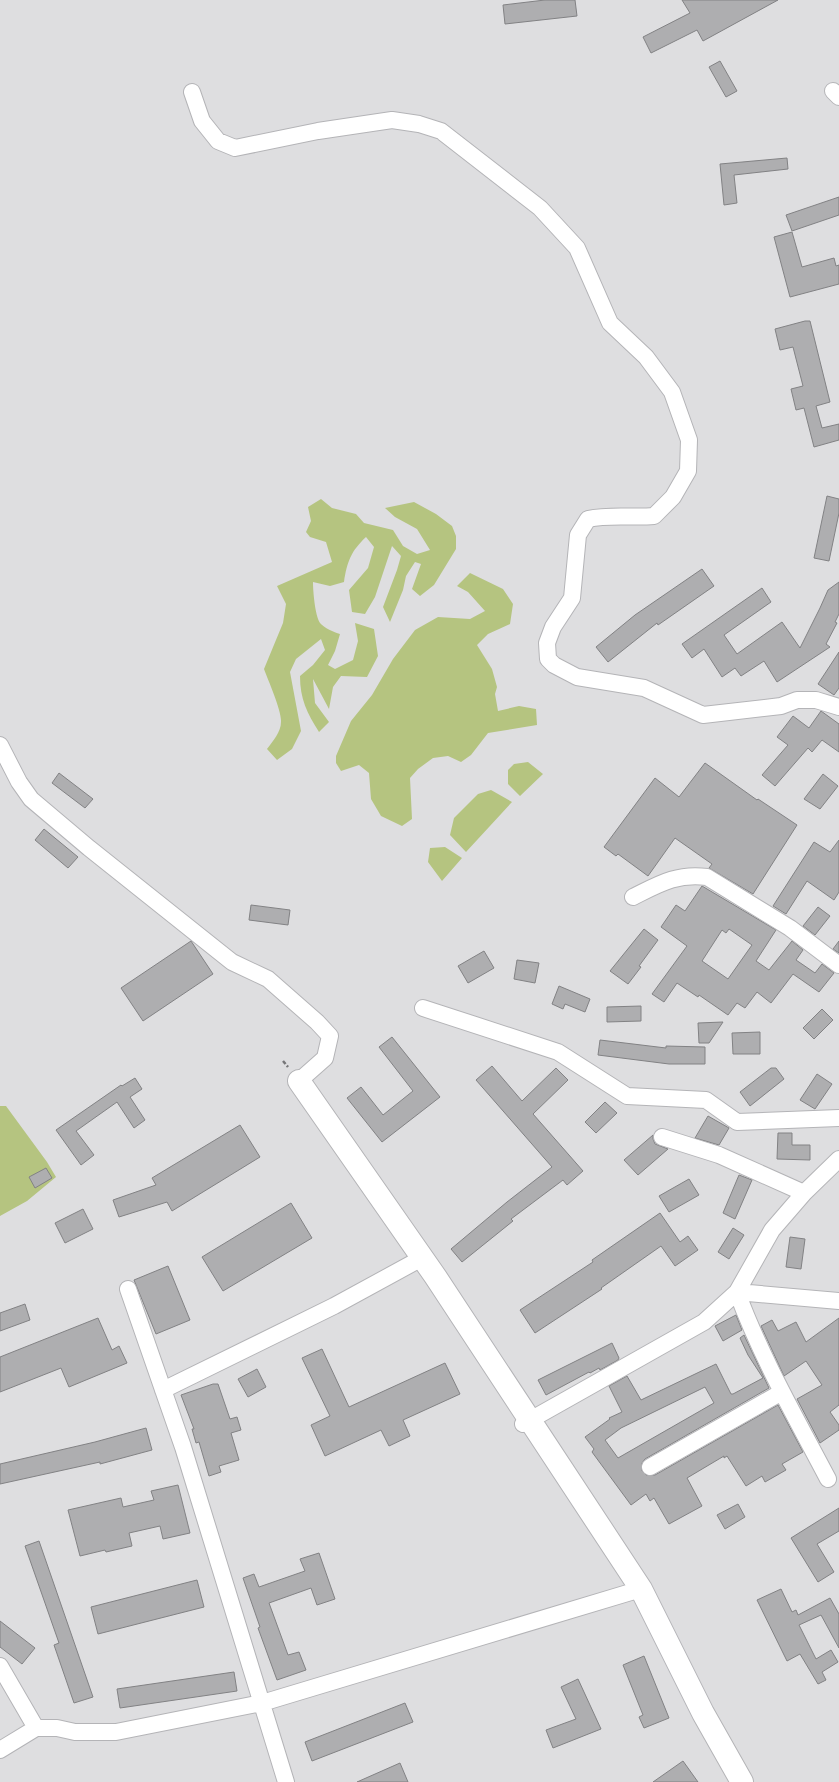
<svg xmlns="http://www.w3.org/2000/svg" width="839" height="1782" viewBox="0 0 839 1782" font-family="'Source Serif 4',serif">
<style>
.green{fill:#b5c480}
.building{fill:#aeaeb0;stroke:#828284;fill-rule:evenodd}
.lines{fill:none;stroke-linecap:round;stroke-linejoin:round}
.minor-casing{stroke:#b4b4b7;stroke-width:18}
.secondary-casing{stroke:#b4b4b7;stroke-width:24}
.path{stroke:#767678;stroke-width:2.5;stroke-dasharray:4 2;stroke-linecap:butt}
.minor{stroke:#fff;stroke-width:16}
.secondary{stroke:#fff;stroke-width:22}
</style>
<rect width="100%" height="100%" fill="#dedee0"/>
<!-- green -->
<path class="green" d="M 321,499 L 332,508 L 356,514 L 364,523 L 393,530 L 403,546 L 417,554 L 430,550 L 417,529 L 395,517 L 385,508 L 414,502 L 436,514 L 452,526 L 456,536 L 456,549 L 434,585 L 420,596 L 412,589 L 421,564 L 415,562 L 406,576 L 403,590 L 390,622 L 383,607 L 397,570 L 401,556 L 392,546 L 375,597 L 365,614 L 352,612 L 349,590 L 368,568 L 374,547 L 366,537 C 351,551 347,562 344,582 L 330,586 L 313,582 C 313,591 315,615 320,623 C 324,628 334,632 340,634 L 335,651 L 328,665 L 335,669 L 353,660 L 358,641 L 355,623 L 374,629 L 378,656 L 367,677 L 341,676 L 333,687 L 329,709 L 313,679 L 315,703 L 329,722 L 319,732 C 307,713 300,699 300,676 L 313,665 L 325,650 L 321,639 L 296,659 L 290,672 L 301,731 L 292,749 L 277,760 L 267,749 C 273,741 281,732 281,722 C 282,711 268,680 264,669 L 283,623 L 286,604 L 277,586 L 332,562 L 326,542 L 310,537 L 306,532 L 311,521 L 308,507 Z
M 470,573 L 503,589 L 513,604 L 510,624 L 488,634 L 477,645 L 492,669 L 497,687 L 495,694 L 498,711 L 519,706 L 536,709 L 537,725 L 488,733 L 471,755 L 461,762 L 448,756 L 433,758 L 418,769 L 410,778 L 412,819 L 402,826 L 381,816 L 371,799 L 369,773 L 359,765 L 341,771 L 336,763 L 336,756 L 351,721 L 372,695 L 393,659 L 415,630 L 438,617 L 470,619 L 485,611 L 468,592 L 457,586 Z
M 528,762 L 543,774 L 520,796 L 508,784 L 508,770 L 514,764 Z
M 491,790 L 512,802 L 466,852 L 450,835 L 454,818 L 478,794 Z
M 445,847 L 462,858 L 442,881 L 428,862 L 430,848 Z
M 0,1106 L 6,1106 L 47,1162 L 56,1177 L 27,1201 L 0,1216 Z"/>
<!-- building -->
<path class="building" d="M 545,0 L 575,0 L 577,16 L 505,24 L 503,5 Z
M 682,0 L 778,0 L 703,41 L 697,30 L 651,53 L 643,37 L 690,13 Z
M 720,61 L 737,91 L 726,97 L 709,67 Z
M 787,158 L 788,169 L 734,175 L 737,203 L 724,205 L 720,164 Z
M 839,197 L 839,215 L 792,231 L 786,215 Z
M 792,232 L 802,267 L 834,258 L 836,266 L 839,265 L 839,284 L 790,297 L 774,237 Z
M 805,321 L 810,321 L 830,402 L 816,406 L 822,428 L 839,424 L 839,440 L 814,447 L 804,408 L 796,410 L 791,389 L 803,386 L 793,347 L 780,350 L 775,329 Z
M 827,496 L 839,499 L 839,513 L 829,561 L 814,558 Z
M 702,569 L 714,586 L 658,625 L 657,623 L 608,662 L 596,647 L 635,615 Z
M 839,582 L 839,614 L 835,622 L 837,623 L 826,644 L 830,647 L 777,682 L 764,661 L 741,676 L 735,668 L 722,677 L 704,649 L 692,658 L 682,644 L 762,588 L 771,602 L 724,635 L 737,654 L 782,622 L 800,648 L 820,608 L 828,590 Z
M 839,652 L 839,688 L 834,695 L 818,684 Z
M 821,711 L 839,724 L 839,752 L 822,740 L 812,752 L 808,748 L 775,786 L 762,775 L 788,745 L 777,737 L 793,716 L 809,728 Z
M 705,763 L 757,800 L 758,799 L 797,825 L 753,894 L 709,868 L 712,864 L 675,838 L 648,876 L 618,854 L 616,856 L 604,847 L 655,778 L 679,797 Z
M 59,773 L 93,799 L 85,808 L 52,783 Z
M 823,774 L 838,786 L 820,809 L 804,799 Z
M 44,829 L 78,857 L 68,868 L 35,840 Z
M 839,840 L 839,892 L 834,900 L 807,881 L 786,914 L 773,906 L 814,842 L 830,852 Z
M 702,886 L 776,930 L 756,961 L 769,970 L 792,941 L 803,950 L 796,960 L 815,973 L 822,964 L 834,973 L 819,992 L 793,974 L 771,1003 L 757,992 L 745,1008 L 737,1003 L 728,1015 L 699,995 L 698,997 L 677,983 L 664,1002 L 652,994 L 687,946 L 661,927 L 676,905 L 685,911 ZM 729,929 L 752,945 L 728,979 L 702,961 L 722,930 L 726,933 Z
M 251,905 L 290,910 L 288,925 L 249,920 Z
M 818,907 L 830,916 L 815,935 L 803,926 Z
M 644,929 L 658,940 L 639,966 L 641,967 L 628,984 L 610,971 Z
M 191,941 L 213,974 L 143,1021 L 121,988 Z
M 839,941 L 839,953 L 833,949 Z
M 484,951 L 494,968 L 468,983 L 458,966 Z
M 517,960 L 539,963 L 535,983 L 514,979 Z
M 559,986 L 590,999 L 585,1012 L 565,1004 L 563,1009 L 552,1004 Z
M 641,1006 L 641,1021 L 607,1022 L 607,1007 Z
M 822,1009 L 833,1020 L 814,1039 L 803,1028 Z
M 723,1022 L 709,1043 L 699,1043 L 698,1023 Z
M 760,1032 L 760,1054 L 733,1054 L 732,1033 Z
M 392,1037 L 440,1097 L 382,1142 L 347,1098 L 361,1087 L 383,1115 L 413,1091 L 379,1047 Z
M 600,1040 L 666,1048 L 666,1046 L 705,1047 L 705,1064 L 669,1064 L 598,1055 Z
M 492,1066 L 522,1101 L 556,1068 L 568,1080 L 533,1114 L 583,1171 L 567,1185 L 563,1180 L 511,1219 L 513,1221 L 462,1262 L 451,1249 L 507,1202 L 552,1167 L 476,1080 Z
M 771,1068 L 776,1068 L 784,1079 L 750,1106 L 740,1092 Z
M 817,1074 L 832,1084 L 815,1109 L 800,1100 Z
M 135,1078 L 142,1089 L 130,1097 L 145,1120 L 134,1128 L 117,1102 L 76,1131 L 94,1155 L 81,1165 L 56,1130 L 121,1085 L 122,1086 Z
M 605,1102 L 617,1113 L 596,1133 L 585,1122 Z
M 708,1116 L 729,1128 L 719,1145 L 695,1138 Z
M 240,1125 L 260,1157 L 172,1211 L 167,1202 L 119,1217 L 113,1200 L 156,1185 L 152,1178 Z
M 778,1133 L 792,1133 L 792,1145 L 810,1145 L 810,1160 L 777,1159 Z
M 653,1135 L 653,1139 L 655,1144 L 668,1149 L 638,1175 L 624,1160 Z
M 46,1168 L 52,1178 L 35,1188 L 29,1177 Z
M 739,1175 L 752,1180 L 735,1219 L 723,1213 Z
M 689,1179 L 699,1195 L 669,1212 L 659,1196 Z
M 291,1203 L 312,1238 L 223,1291 L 202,1257 Z
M 83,1209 L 93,1229 L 65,1243 L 55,1223 Z
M 660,1213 L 680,1242 L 688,1236 L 698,1250 L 675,1266 L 661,1246 L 601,1288 L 602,1289 L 535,1333 L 520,1310 L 593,1262 L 592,1260 Z
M 733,1228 L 744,1235 L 729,1259 L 718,1252 Z
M 790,1237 L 805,1239 L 801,1269 L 786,1267 Z
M 168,1266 L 190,1320 L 156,1334 L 134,1280 Z
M 25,1304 L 30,1320 L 0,1331 L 0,1313 Z
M 736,1315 L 742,1330 L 723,1341 L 715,1326 Z
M 98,1318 L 112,1350 L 119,1346 L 127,1363 L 69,1387 L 61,1368 L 0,1392 L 0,1357 Z
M 839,1318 L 839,1405 L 830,1412 L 839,1425 L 839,1430 L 820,1443 L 797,1399 L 822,1385 L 806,1361 L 784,1376 L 761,1326 L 772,1320 L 778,1331 L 796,1322 L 806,1342 Z
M 744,1335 L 769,1388 L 645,1459 L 642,1463 L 642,1471 L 646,1475 L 655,1475 L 778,1405 L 803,1452 L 782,1464 L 786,1470 L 765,1482 L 762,1476 L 746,1486 L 727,1456 L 724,1458 L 724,1456 L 687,1478 L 702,1506 L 669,1524 L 654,1498 L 650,1501 L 646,1494 L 631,1505 L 592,1452 L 594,1449 L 585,1437 L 610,1419 L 609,1418 L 622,1412 L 609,1386 L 627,1376 L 641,1400 L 716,1364 L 731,1394 L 733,1394 L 763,1378 L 748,1355 L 740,1338 ZM 705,1387 L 714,1403 L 618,1458 L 605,1440 L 621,1428 Z
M 612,1343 L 619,1358 L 618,1360 L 600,1370 L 599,1368 L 590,1373 L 589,1372 L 546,1395 L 538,1380 Z
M 322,1349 L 349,1407 L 445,1363 L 460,1394 L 403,1420 L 410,1436 L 389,1446 L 381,1430 L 325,1456 L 311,1425 L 330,1416 L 302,1358 Z
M 257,1369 L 266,1387 L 248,1397 L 238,1379 Z
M 213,1384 L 218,1384 L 230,1419 L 237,1417 L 241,1430 L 231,1433 L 239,1460 L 219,1466 L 221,1472 L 209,1476 L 199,1442 L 196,1443 L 192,1429 L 194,1429 L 181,1395 Z
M 146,1428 L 152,1450 L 100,1464 L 100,1462 L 0,1484 L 0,1464 L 95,1442 Z
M 178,1485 L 190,1533 L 163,1539 L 160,1526 L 129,1533 L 132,1546 L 106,1552 L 105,1550 L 80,1556 L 68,1510 L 121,1498 L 123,1507 L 154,1500 L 151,1491 Z
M 738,1504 L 745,1517 L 725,1529 L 717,1515 Z
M 839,1508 L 839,1531 L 817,1544 L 834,1572 L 818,1582 L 791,1538 Z
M 39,1541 L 93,1697 L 74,1703 L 54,1645 L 59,1643 L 25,1546 Z
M 319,1553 L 335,1599 L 317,1605 L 311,1588 L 269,1603 L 288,1655 L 299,1652 L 306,1670 L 277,1680 L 258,1628 L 260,1627 L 243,1578 L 254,1574 L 259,1587 L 305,1571 L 300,1559 Z
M 197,1580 L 204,1607 L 98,1634 L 91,1607 Z
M 781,1589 L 792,1612 L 796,1610 L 798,1615 L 830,1598 L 839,1614 L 839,1648 L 821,1615 L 799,1625 L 816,1659 L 831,1650 L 838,1662 L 822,1672 L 826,1680 L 818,1684 L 800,1654 L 787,1661 L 757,1600 Z
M 0,1621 L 35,1648 L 22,1664 L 0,1647 Z
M 644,1656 L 669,1718 L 644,1728 L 639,1717 L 643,1715 L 623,1665 Z
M 234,1672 L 237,1691 L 120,1708 L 117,1689 Z
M 578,1679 L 601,1729 L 553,1748 L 546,1730 L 576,1719 L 561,1687 Z
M 405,1703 L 413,1722 L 312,1761 L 305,1742 Z
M 683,1761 L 698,1782 L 653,1782 Z
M 400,1763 L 408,1782 L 357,1782 Z"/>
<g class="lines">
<defs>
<path id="minor" d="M 833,91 L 839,97
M 192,92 L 202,121 L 218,141 L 235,148 L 318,131 L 392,120 L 419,124 L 441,131 L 540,208 L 577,248 L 610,323 L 646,357 L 672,392 L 689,440 L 688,471 L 673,497 L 654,516 C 632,518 610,514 588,519 L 578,535 L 572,598 L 553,627 L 547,643 L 548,659 L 554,665 L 577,677 L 644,688 L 703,715 L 781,706 L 797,700 L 816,700 L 839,707
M 0,745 L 19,782 L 31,799 L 89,848 L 232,962 L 268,979 L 317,1022 L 330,1036 L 325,1058 L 299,1081
M 633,897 C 659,884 677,873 707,877 L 790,928 L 839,965
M 423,1008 L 558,1052 L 627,1096 L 706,1100 L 737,1122 L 839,1118
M 662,1137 L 719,1155 L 804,1193
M 128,1289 L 183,1447 L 286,1782
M 163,1390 L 334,1306 L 422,1258
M 523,1424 L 704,1322 L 737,1292 L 772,1230 L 804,1193 L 839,1159
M 650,1467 L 782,1392
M 828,1479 C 796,1418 761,1357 737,1292 L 839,1301
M 0,1666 L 36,1728
M 0,1750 L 36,1728 L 57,1728 L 75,1732 L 116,1732 L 262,1703 L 641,1589"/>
<path id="secondary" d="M 299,1081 L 435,1276 L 641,1589 L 703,1713 L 742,1782"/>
</defs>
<!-- minor casing -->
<use href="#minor" class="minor-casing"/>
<!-- secondary casing -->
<use href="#secondary" class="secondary-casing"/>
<!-- path -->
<path class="path" d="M 283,1061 L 288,1067"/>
<!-- minor -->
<use href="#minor" class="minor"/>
<!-- secondary -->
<use href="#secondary" class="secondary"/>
</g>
</svg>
